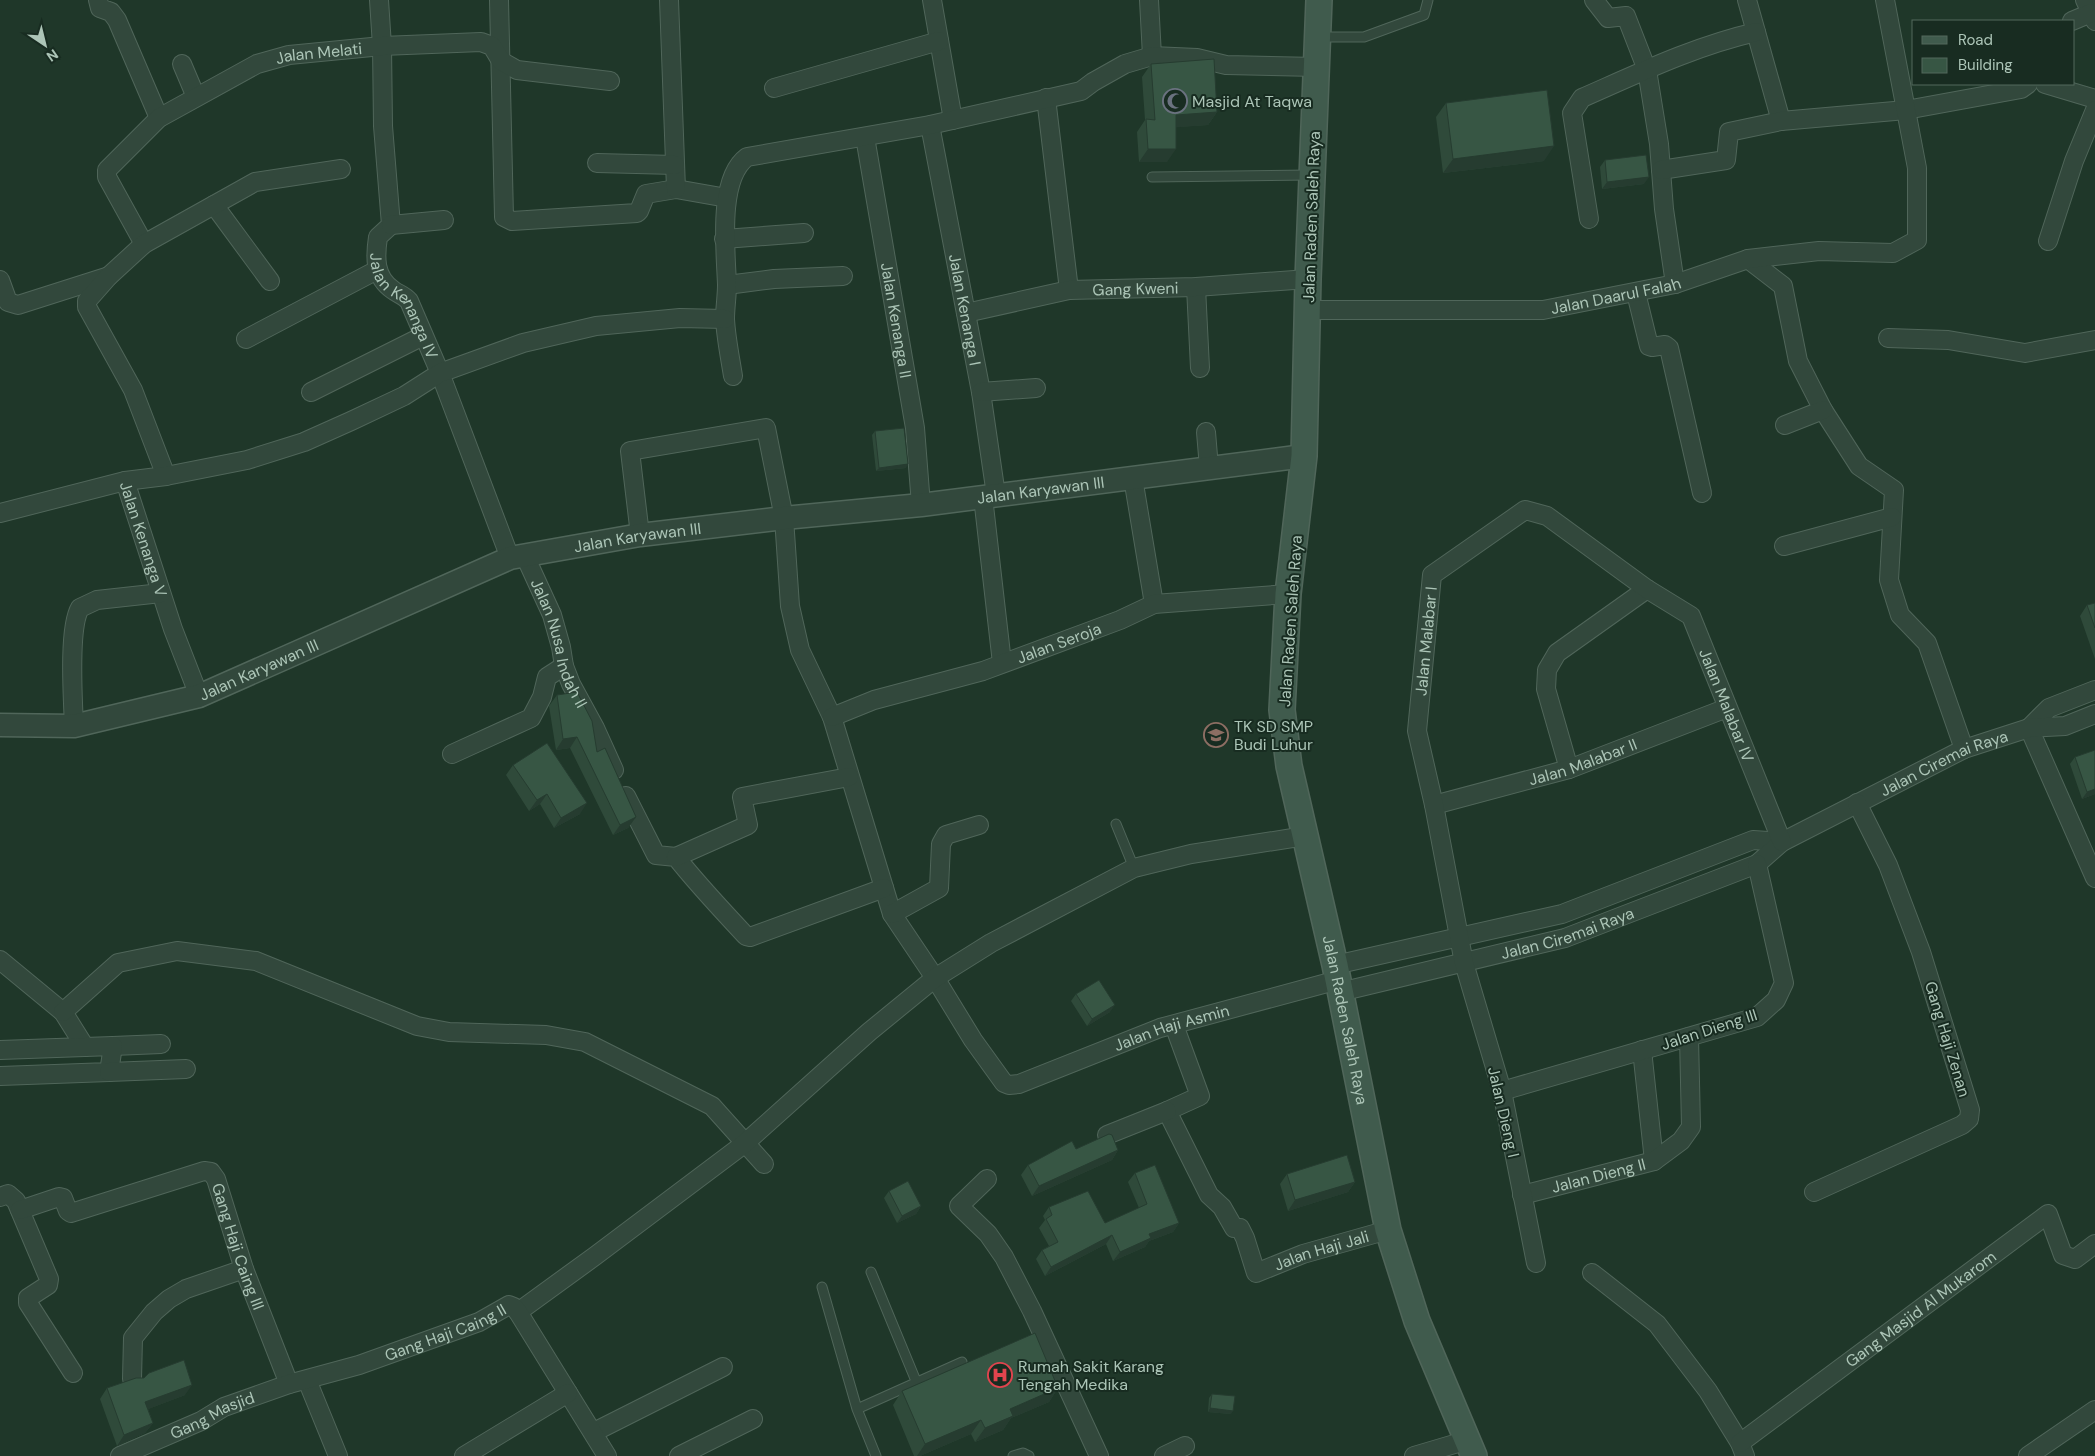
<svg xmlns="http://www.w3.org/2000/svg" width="2095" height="1456" viewBox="0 0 2095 1456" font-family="'DM Sans',sans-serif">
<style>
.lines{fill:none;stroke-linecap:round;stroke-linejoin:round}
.service-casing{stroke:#50665a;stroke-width:11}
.minor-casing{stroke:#50665a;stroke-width:20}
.tertiary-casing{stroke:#50665a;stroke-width:25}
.secondary-casing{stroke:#50665a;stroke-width:28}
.service{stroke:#32483c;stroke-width:9}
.minor{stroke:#32483c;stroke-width:18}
.tertiary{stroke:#32483c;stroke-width:22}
.secondary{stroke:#405b4d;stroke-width:25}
.wall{fill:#2f4a3a}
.shaded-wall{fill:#263c30}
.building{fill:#375644;stroke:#263c30}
.labels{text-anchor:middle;stroke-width:4;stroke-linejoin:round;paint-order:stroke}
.street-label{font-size:16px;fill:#acc5b7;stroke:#182c21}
.poi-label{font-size:16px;fill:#acc5b7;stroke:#182c21;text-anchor:start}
</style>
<rect width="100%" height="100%" fill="#1f3729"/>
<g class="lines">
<defs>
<path id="service" d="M 1318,37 L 1364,37 L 1424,15 L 1428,0
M 1152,177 L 1309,175
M 1116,824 L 1134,868
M 871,1272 L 916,1381
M 822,1287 L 857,1409 L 876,1456
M 857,1409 L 962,1362
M 1013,1456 L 1023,1453 L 1029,1456"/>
<g id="minor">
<path d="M 98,0 L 100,8 L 111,12 L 117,20 L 159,118"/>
<path id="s1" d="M 379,0 L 382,46 L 383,126 L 391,225 L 378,237 C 375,257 374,277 393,290 C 398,294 404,295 409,301 L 440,373 L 510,558"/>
<path d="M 499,0 L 504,217 L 512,221 L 637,213 L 639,211 L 646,194 L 676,189 L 727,198"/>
<path d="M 669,0 L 676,189"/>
<path d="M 932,0 L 953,120"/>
<path d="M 1149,0 L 1152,56"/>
<path d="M 1594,0 L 1608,18 L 1626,16 L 1647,70 L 1659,144 L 1664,209 L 1675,284"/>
<path d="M 1747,0 L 1781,121"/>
<path d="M 2085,0 L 2095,21"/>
<path d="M 2072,21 L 2091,13"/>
<path d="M 182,64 L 196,97"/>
<path d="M 2045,84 L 2095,99"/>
<path d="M 774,88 L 939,41"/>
<path d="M 1046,98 L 1069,290"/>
<path id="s2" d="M 930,125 L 981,392 L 996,495"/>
<path id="s3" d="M 865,137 L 915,428 L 921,505"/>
<path d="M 597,163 L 675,165"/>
<path d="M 1661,170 L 1726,160 L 1729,132 L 1781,121 L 1906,110 L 2021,89 L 2028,84"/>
<path d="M 214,205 L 270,281"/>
<path d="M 1589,219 L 1572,113 L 1582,98 C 1639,73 1695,46 1756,32"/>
<path d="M 391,225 L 444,220"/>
<path d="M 724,239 L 804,233"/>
<path d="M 2048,241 L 2074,161 L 2095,110"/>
<path id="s4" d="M 144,244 L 107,177 L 107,170 L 159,118 L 257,64 L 289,55 L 382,46 L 481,42 L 492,46 L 501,61 L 517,70 L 610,81"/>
<path d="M 1748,259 L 1783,286 L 1798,361 L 1823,410 L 1859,466 L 1894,490 L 1889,580 L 1900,615 L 1927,643 L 1964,749"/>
<path d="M 0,280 L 8,302 L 18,305 L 109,276"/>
<path d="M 727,285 L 774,279 L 843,276"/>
<path d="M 1196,287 L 1200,368"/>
<path d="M 1636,293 L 1649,346 L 1652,347 L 1665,345 L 1669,348 L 1702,493"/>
<path id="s5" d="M 1307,310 L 1543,310 L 1675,284 L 1748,259 L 1819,251 L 1893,253 L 1917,240 L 1917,168 L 1885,0"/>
<path id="s6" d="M 966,313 L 1069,290 L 1196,287 L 1308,279"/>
<path d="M 1888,338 L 1948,340 L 2025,353 L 2095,340"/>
<path d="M 246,339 L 377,270"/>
<path d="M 733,376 C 730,357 726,338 725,319 C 725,308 727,296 727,285 C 726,252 717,179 747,157 L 930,125 L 1081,91 L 1093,82 L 1125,64 L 1152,56 L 1197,58 L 1226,65 L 1317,67"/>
<path d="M 311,392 L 423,336"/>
<path d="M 981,392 L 1036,388"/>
<path d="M 1785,425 L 1823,410"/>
<path d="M 1206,432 L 1209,468"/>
<path d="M 166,476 L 133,390 L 87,307 L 87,301 L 109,276 L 144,244 L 255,182 L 341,169"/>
<path d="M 1133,478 L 1154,604"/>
<path id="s7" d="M 125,481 L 173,629 L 199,696"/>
<path d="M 983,497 L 1002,663"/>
<path d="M 0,513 L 125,481 L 166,476 L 247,460 L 304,442 L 351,421 L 404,396 L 440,373 L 523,343 L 596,326 L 680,318 L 725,319"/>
<path id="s8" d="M 640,535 L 630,451 L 766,428 L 784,518 L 790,606 L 800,650 L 832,717 L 892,914 L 935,978 L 973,1040 L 1004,1083 L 1009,1085 L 1019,1084 L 1160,1028 L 1338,980"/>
<path d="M 1784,546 L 1892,517"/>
<path id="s9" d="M 525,556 L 552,615 L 561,647 L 564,666 L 571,684 L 595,728 L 614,770"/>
<path id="s10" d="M 832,717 L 874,700 L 983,671 L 1120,620 L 1154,604 L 1288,594"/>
<path d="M 74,726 C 73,701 68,628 80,608 L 97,600 L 161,593"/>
<path d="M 2029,728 L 2095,878"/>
<path d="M 2029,728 L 2049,708 L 2095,690"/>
<path d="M 452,754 L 531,718 L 542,697 L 547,677 L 564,666"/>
<path d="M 1569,769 L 1546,689 L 1547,670 L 1557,653 L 1647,589"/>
<path d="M 626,796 L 656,855 L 676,857 C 698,885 722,910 746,936 L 750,937 L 884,888"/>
<path id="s11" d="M 1434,805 L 1569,769 L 1727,708"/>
<path d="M 676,857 L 748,825 L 742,797 L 849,777"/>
<path d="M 892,914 L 939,888 L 941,844 L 946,835 L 979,825"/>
<path d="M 0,960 L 63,1012 L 85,1047"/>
<path d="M 1335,965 L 1562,914 L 1753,840 L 1782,842"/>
<path id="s12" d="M 1340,992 L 1565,938 L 1757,864 L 1782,842 L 1964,749 L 2029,728 L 2065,726 L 2095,714"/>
<path d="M 63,1012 L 118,963 L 177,951 L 256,961 L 417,1026 L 449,1032 L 546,1035 L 585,1042 L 712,1106 L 764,1164"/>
<path id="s13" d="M 1174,1025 L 1200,1096 L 1167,1111 L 1209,1195 L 1222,1207 L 1234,1228 L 1240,1228 L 1245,1238 L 1256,1273 L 1303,1254 L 1388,1230"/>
<path d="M 113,1046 L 161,1044"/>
<path d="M 0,1050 L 113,1046 L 109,1072 L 0,1076"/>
<path d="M 1642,1050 L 1654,1161"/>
<path d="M 109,1072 L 186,1069"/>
<path d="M 1502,1091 L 1757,1017 L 1776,1000 L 1784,983 L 1757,864"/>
<path d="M 1107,1135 L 1167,1111"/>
<path d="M 987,1179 L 959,1206 L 988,1234 L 1004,1257 L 1032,1311 L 1099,1456"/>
<path d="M 1814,1192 L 1962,1125 L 1969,1119 L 1970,1110 L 1921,952 L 1888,865 L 1857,803"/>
<path id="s14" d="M 1522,1195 L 1654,1161 L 1681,1141 L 1691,1127 L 1689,1037"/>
<path d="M 0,1197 L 8,1194 L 16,1201 L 49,1279 L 48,1285 L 28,1298 L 28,1303 L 73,1373"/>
<path id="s15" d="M 20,1210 L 59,1197 L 63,1198 L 68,1211 L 71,1213 L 204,1171 L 211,1172 L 216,1179 L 244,1269 L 289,1384"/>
<path id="s16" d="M 1536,1263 L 1502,1091 L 1464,963 L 1434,805 L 1417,731 L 1432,575 L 1525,510 L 1547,516 L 1647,589 L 1691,616 L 1782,842"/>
<path d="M 1592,1273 L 1657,1324 L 1708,1391 L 1740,1443 L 1745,1456"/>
<path d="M 518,1312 L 595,1256 L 744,1144 L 869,1032 L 935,978 L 991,943 L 1134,868 L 1191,854 L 1305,836"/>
<path d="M 132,1379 L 133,1338 L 154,1312 L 169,1299 L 186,1289 L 244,1269"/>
<path d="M 307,1380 L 338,1456"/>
<path d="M 594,1432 L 723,1367"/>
<path id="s17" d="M 1740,1443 L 2048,1214 L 2063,1255 L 2075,1259 L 2095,1244"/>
<path id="s18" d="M 120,1456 L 201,1421 L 224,1407 L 289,1384 L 359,1365 L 412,1346 L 479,1322 L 509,1305 L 514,1307 L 518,1312 L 607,1456"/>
<path d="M 464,1456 L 568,1393"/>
<path d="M 679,1456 L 753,1419"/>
<path d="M 1164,1456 L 1185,1446"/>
<path d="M 1414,1456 L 1468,1440"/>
<path d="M 2028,1456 L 2095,1410"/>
</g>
<g id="tertiary">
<path id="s19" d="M 0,725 L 74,726 L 199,696 L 510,558 L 640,535 L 784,518 L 921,505 L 1304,456"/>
</g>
<g id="secondary">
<path id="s20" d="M 1319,0 L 1308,279 L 1304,456 L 1288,594 L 1282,710 L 1289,766 L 1335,965 L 1388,1230 L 1417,1321 L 1474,1456"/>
</g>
</defs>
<!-- service casing -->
<use href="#service" class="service-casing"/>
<!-- minor casing -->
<use href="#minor" class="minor-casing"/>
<!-- tertiary casing -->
<use href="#tertiary" class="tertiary-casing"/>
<!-- secondary casing -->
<use href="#secondary" class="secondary-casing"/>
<!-- service -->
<use href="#service" class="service"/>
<!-- minor -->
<use href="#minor" class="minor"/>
<!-- tertiary -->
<use href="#tertiary" class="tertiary"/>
<!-- secondary -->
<use href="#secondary" class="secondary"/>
</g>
<!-- wall -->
<path class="wall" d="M 1151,64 L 1217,112 L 1208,125 L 1176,127 L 1167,162 L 1139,162 L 1137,132 L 1145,120 L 1142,77 Z
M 1446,103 L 1544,161 L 1443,173 L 1436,117 Z
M 1605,160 L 1644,184 L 1602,189 L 1600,167 Z
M 875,431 L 906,468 L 876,471 L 872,435 Z
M 2095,603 L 2095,659 L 2080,616 L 2087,605 Z
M 557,695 L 597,752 L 636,817 L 628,828 L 613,835 L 570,748 L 556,750 L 549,706 Z
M 2095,750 L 2095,794 L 2082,799 L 2070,764 L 2075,757 Z
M 513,765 L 580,814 L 554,828 L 540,804 L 529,811 L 506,775 Z
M 1076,994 L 1110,1012 L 1087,1026 L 1071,1001 Z
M 1076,1149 L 1118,1150 L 1112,1160 L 1032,1196 L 1021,1175 L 1028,1165 Z
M 1135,1173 L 1179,1223 L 1173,1232 L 1149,1241 L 1145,1247 L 1113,1261 L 1106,1244 L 1045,1276 L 1036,1259 L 1042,1250 L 1049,1246 L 1039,1228 L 1045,1220 L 1043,1216 L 1049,1207 L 1105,1223 L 1139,1208 L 1128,1182 Z
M 1287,1174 L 1355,1182 L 1348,1192 L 1288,1211 L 1280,1184 Z
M 889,1191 L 921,1206 L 916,1214 L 897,1223 L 884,1198 Z
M 107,1388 L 185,1395 L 148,1409 L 153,1423 L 145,1433 L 117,1446 L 100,1399 Z
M 1058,1388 L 1049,1402 L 1011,1418 L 1003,1430 L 975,1442 L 971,1434 L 920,1456 L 914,1456 L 893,1405 L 902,1391 Z
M 1212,1394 L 1231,1414 L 1208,1412 L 1209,1398 Z"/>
<!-- shaded-wall -->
<path class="shaded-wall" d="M 1217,112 L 1208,125 L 1167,128 L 1176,115 Z
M 1554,146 L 1544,161 L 1443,173 L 1453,159 Z
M 1148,149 L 1176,149 L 1167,162 L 1139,162 Z
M 1649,177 L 1644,184 L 1602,189 L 1607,182 Z
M 908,464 L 906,468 L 876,471 L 879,468 Z
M 577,737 L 570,748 L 556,750 L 563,739 Z
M 2095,789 L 2095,794 L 2082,799 L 2087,792 Z
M 547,794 L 540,804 L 529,811 L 537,800 Z
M 587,803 L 580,814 L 554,828 L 561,818 Z
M 636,817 L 628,828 L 613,835 L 620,825 Z
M 1115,1005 L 1110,1012 L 1087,1026 L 1092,1019 Z
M 1118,1150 L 1112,1160 L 1032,1196 L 1039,1186 Z
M 1355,1182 L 1348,1192 L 1288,1211 L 1295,1200 Z
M 921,1206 L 916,1214 L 897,1223 L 902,1216 Z
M 1179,1223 L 1173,1232 L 1149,1241 L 1145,1247 L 1113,1261 L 1120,1252 L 1149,1234 Z
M 1112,1235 L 1106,1244 L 1045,1276 L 1051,1267 Z
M 192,1385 L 185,1395 L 138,1413 L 145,1402 Z
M 1058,1388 L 1049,1402 L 1011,1418 L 1003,1430 L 975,1442 L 985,1428 L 1010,1409 Z
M 1210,1408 L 1233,1411 L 1231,1414 L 1208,1412 Z
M 981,1420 L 971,1434 L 920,1456 L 917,1456 L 925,1444 Z
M 153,1423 L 145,1433 L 117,1446 L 124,1435 Z"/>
<!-- building -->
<path class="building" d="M 1214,59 L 1217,112 L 1176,115 L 1176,149 L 1148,149 L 1146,119 L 1155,120 L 1151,64 Z
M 1547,90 L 1554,146 L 1453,159 L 1446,103 Z
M 1646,155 L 1649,177 L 1607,182 L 1605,160 Z
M 904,428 L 908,464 L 879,468 L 875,431 Z
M 2095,603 L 2095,628 L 2087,605 Z
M 577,692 L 592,721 L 597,752 L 605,748 L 636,817 L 620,825 L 577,737 L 563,739 L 557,695 Z
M 547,743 L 587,803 L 561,818 L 547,794 L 537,800 L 513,765 Z
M 2095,750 L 2095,789 L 2087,792 L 2075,757 Z
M 1099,980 L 1115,1005 L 1092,1019 L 1076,994 Z
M 1109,1134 L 1112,1135 L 1118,1150 L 1039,1186 L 1028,1165 L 1072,1141 L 1076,1149 Z
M 1347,1155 L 1355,1182 L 1295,1200 L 1287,1174 Z
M 1155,1165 L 1179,1223 L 1149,1234 L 1151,1238 L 1120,1252 L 1112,1235 L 1051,1267 L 1042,1250 L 1058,1242 L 1046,1219 L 1052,1215 L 1049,1207 L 1088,1191 L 1105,1223 L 1147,1204 L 1135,1173 Z
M 908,1181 L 921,1206 L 902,1216 L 889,1191 Z
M 1035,1333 L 1058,1388 L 1010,1409 L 1013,1416 L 985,1428 L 981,1420 L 925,1444 L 902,1391 Z
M 184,1360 L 192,1385 L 145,1402 L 153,1423 L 124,1435 L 107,1388 L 136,1378 L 144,1378 L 149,1373 Z
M 1212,1394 L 1235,1396 L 1233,1411 L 1210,1408 Z"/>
<!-- icons -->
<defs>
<symbol id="mosque-ring" viewBox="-11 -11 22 22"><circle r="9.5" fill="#182c21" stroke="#6b7280" stroke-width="1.5"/><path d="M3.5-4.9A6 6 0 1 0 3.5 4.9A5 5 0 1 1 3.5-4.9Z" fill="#6b7280"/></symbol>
<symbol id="school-ring" viewBox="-11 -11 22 22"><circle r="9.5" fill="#182c21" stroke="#8d6e63" stroke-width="1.5"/><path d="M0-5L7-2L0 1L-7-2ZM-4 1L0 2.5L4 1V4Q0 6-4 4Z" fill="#8d6e63"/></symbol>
<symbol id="hospital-ring" viewBox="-11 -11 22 22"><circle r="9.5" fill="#182c21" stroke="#e0444e" stroke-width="1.5"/><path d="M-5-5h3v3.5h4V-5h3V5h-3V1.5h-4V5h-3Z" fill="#e0444e"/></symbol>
</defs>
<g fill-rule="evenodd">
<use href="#mosque-ring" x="1161" y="87" width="28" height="28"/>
<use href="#school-ring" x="1202" y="721" width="28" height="28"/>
<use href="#hospital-ring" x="986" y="1361" width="28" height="28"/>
</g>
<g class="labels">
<!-- street labels -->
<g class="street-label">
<text dy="6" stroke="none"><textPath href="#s4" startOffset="332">Jalan Melati</textPath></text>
<text transform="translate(1311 217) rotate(-88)" y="6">Jalan Raden Saleh Raya</text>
<text dy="6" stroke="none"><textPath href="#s6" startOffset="172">Gang Kweni</textPath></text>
<text dy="6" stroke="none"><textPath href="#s5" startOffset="310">Jalan Daarul Falah</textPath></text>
<text dy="6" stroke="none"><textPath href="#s1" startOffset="321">Jalan Kenanga IV</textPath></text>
<text dy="6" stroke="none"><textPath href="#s2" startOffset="188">Jalan Kenanga I</textPath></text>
<text dy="6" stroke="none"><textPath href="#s3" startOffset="186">Jalan Kenanga II</textPath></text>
<text dy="6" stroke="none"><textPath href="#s19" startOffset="1078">Jalan Karyawan III</textPath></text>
<text dy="6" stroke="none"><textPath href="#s19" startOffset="672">Jalan Karyawan III</textPath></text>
<text dy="6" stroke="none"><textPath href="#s7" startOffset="61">Jalan Kenanga V</textPath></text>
<text transform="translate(1290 621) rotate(-86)" y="6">Jalan Raden Saleh Raya</text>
<text dy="6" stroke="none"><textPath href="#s16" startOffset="636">Jalan Malabar I</textPath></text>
<text dy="6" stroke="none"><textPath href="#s9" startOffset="94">Jalan Nusa Indah II</textPath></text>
<text dy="6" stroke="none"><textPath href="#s10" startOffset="239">Jalan Seroja</textPath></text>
<text dy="6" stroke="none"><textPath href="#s19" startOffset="268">Jalan Karyawan III</textPath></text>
<text dy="6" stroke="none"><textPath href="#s16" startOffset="1110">Jalan Malabar IV</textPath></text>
<text dy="6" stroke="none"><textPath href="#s11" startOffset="155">Jalan Malabar II</textPath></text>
<text dy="6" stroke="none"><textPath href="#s12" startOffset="651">Jalan Ciremai Raya</textPath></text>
<text dy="6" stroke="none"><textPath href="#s12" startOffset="235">Jalan Ciremai Raya</textPath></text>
<text dy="6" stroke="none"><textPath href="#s20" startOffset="1028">Jalan Raden Saleh Raya</textPath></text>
<text dy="6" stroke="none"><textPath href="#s8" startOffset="1109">Jalan Haji Asmin</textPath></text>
<text transform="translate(1709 1029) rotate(-18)" y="6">Jalan Dieng III</text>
<text transform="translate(1948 1039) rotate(73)" y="6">Gang Haji Zenan</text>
<text transform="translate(1504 1112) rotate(77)" y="6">Jalan Dieng I</text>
<text dy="6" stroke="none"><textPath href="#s14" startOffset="79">Jalan Dieng II</textPath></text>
<text dy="6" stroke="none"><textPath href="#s15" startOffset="289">Gang Haji Caing III</textPath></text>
<text dy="6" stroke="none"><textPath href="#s13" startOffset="371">Jalan Haji Jali</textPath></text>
<text dy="6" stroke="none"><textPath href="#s17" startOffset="225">Gang Masjid Al Mukarom</textPath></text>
<text dy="6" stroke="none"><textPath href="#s18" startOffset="349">Gang Haji Caing II</textPath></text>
<text dy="6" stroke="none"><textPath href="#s18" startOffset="101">Gang Masjid</textPath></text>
</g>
<!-- poi labels -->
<g class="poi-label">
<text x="1192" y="107">Masjid At Taqwa</text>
<text x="1234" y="732">TK SD SMP<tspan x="1234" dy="18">Budi Luhur</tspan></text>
<text x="1018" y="1372">Rumah Sakit Karang<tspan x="1018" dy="18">Tengah Medika</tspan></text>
</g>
</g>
<!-- legend -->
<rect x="1912" y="20" width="162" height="65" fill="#182c21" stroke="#53695d"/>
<rect x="1922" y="36" width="25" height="8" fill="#405b4d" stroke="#53695d"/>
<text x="1958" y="45" font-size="15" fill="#acc5b7">Road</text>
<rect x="1922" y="58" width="25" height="15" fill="#375644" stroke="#53695d"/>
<text x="1958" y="70" font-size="15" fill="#acc5b7">Building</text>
<!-- north arrow -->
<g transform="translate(45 45) rotate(145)" stroke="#182c21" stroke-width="4" paint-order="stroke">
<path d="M0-4L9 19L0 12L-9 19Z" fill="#acc5b7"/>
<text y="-8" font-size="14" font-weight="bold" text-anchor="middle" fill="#acc5b7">N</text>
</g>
</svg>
